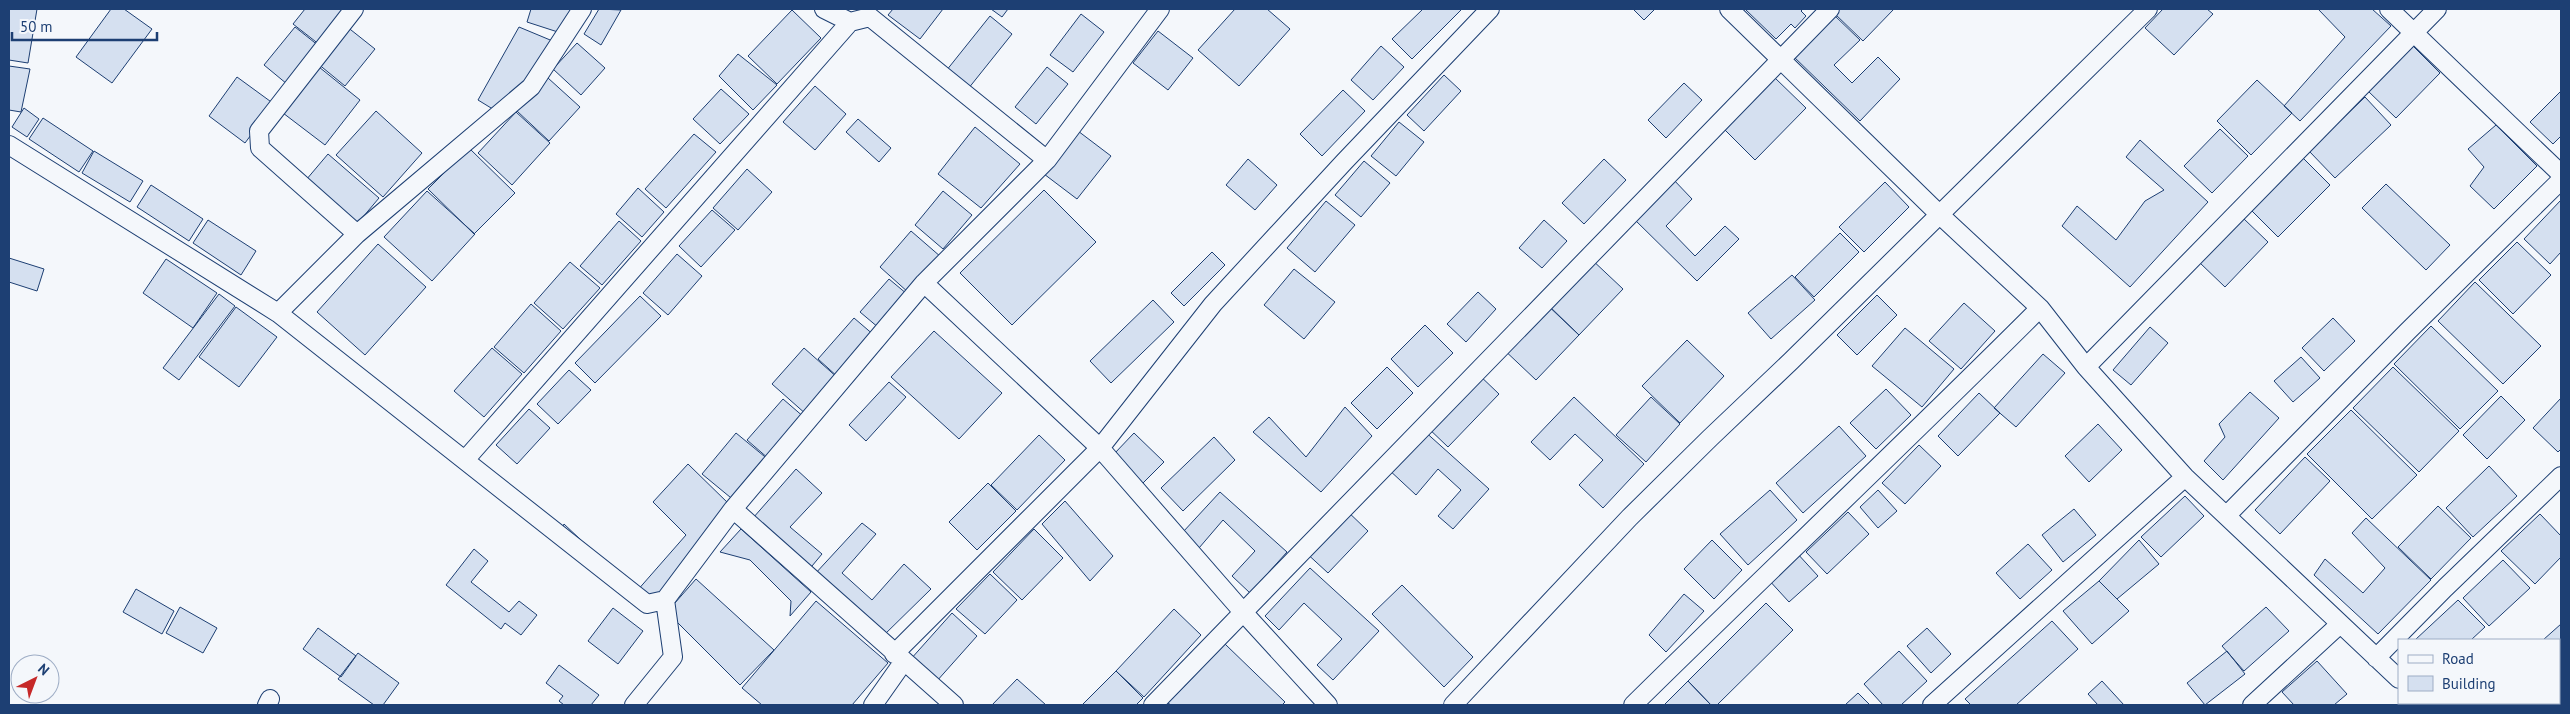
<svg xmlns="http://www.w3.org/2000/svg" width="2570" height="714" viewBox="0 0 2570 714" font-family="'PT Sans',sans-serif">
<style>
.building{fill:#d5e0f0;stroke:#1d3f73}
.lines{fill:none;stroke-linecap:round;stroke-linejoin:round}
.street-casing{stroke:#1d3f73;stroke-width:20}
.street{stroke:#f4f7fb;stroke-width:18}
</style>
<rect width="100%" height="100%" fill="#f4f7fb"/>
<!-- building -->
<path class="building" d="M 9,9 L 37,9 L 28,63 L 9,60 Z
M 111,9 L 124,9 L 152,29 L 112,83 L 76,57 Z
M 305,9 L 348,9 L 320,45 L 293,24 Z
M 531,9 L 572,9 L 564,34 L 527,22 Z
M 599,9 L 621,10 L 601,45 L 584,34 Z
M 893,9 L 943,9 L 920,39 L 888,15 Z
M 991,9 L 1008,9 L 1002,17 Z
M 1235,9 L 1267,9 L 1290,29 L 1239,86 L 1198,50 Z
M 1423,9 L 1462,9 L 1412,59 L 1392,39 Z
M 1633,9 L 1655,9 L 1644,20 Z
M 1745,9 L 1803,9 L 1801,11 L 1806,16 L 1795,28 L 1791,24 L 1776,39 Z
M 1838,9 L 1894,9 L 1863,41 L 1834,13 Z
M 2163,9 L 2207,9 L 2213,14 L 2174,55 L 2145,28 Z
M 2318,9 L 2372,9 L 2391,26 L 2300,121 L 2284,106 L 2345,37 Z
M 792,10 L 821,38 L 777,84 L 748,56 Z
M 1081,14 L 1104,32 L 1073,72 L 1050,55 Z
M 1833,14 L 1860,40 L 1834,65 L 1852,83 L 1878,57 L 1900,79 L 1860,121 L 1792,55 Z
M 990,16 L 1012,34 L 968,89 L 946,71 Z
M 346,26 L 375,49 L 345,86 L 317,63 Z
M 295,27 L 319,46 L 287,84 L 264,65 Z
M 519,27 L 555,42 L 529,84 L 496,111 L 478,100 Z
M 1158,31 L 1193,58 L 1168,90 L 1133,63 Z
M 577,43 L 605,68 L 581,95 L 553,69 Z
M 1381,46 L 1404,67 L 1373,100 L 1351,80 Z
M 2413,46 L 2440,73 L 2396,118 L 2368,91 Z
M 738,54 L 777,85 L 753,110 L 719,76 Z
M 9,66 L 30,69 L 21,112 L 9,110 Z
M 319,67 L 360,100 L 325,145 L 283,113 Z
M 1047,67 L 1068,84 L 1036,124 L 1015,107 Z
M 1444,75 L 1461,91 L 1424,131 L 1407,115 Z
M 237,77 L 274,104 L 245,143 L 209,116 Z
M 1774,77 L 1806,108 L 1755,160 L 1723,128 Z
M 548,78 L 580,107 L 549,141 L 517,111 Z
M 2257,80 L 2292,113 L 2251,155 L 2217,121 Z
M 1684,83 L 1702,100 L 1666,138 L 1648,120 Z
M 815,86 L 846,114 L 815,150 L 783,122 Z
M 721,89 L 749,114 L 720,144 L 693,119 Z
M 1343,90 L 1365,111 L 1322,156 L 1300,134 Z
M 2561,91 L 2561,136 L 2553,144 L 2530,122 Z
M 2365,97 L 2391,125 L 2335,178 L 2309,151 Z
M 24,108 L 39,119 L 27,137 L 12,127 Z
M 376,111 L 422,153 L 383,197 L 336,155 Z
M 516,112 L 550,143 L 512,185 L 478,153 Z
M 43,118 L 93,151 L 79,172 L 29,139 Z
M 858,119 L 891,148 L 879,162 L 846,132 Z
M 1399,122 L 1424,142 L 1396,176 L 1371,156 Z
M 2496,125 L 2537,166 L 2494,209 L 2470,186 L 2484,167 L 2468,149 Z
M 975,127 L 1020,164 L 981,208 L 938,174 Z
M 2220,129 L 2248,156 L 2212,193 L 2184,166 Z
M 1078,131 L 1111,156 L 1077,199 L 1044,174 Z
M 694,134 L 716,152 L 666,208 L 645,189 Z
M 2140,140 L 2208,202 L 2130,287 L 2062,226 L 2077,206 L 2116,240 L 2145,201 L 2164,190 L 2126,157 Z
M 469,148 L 515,193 L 474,234 L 428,189 Z
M 94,151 L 143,181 L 130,202 L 82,173 Z
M 328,154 L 379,198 L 357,224 L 306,180 Z
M 2302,157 L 2330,185 L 2278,237 L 2250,209 Z
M 1248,159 L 1277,185 L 1255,210 L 1226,185 Z
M 1604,159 L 1626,180 L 1584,224 L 1562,203 Z
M 1364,161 L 1390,183 L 1361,217 L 1335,195 Z
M 747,169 L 772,192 L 738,230 L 713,208 Z
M 1672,178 L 1692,199 L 1666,226 L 1695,256 L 1725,226 L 1739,239 L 1697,281 L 1632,217 Z
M 1885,182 L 1909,207 L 1864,252 L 1839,227 Z
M 2386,184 L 2450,245 L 2426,270 L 2362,208 Z
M 151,185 L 203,219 L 189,241 L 137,207 Z
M 638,188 L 664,212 L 642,237 L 616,214 Z
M 1044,190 L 1096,242 L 1012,325 L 960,273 Z
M 427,191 L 475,234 L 432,281 L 384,237 Z
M 943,191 L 972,215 L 943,249 L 915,225 Z
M 2561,200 L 2561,252 L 2550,264 L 2524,239 Z
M 1326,201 L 1355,225 L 1315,272 L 1287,248 Z
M 712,210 L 735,230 L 701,267 L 679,246 Z
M 2243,218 L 2268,242 L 2225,287 L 2199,262 Z
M 208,220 L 256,251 L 241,275 L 193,243 Z
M 1544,220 L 1567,241 L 1542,268 L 1519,248 Z
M 619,221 L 641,241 L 602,285 L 580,266 Z
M 911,231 L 941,257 L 909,293 L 880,267 Z
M 1840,233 L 1859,252 L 1814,297 L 1795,277 Z
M 2517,242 L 2551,275 L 2513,314 L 2479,280 Z
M 378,244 L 426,287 L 365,355 L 317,312 Z
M 1212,252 L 1225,265 L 1184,306 L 1171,293 Z
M 677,254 L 702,276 L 668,315 L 643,293 Z
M 1589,257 L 1623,289 L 1579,335 L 1546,303 Z
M 9,258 L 44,269 L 37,291 L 9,282 Z
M 166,259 L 217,293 L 193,328 L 143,293 Z
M 570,262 L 600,288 L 563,329 L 534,303 Z
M 1294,269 L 1335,302 L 1304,339 L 1264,305 Z
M 1792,275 L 1815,300 L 1771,339 L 1748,313 Z
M 889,279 L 907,294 L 879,328 L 860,312 Z
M 2475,282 L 2541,346 L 2503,384 L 2438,321 Z
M 1478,292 L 1496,309 L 1466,342 L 1447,324 Z
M 219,294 L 235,306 L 179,380 L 163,368 Z
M 1877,295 L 1897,315 L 1857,355 L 1837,335 Z
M 640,296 L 661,316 L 595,383 L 575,363 Z
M 1153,300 L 1174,322 L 1111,383 L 1090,361 Z
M 1543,301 L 1579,335 L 1536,380 L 1500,346 Z
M 1964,303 L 1995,331 L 1961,369 L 1929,341 Z
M 531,304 L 561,331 L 524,373 L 494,347 Z
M 236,307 L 277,337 L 239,387 L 199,357 Z
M 854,318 L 875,336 L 839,378 L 818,359 Z
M 2333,318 L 2355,341 L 2324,371 L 2302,348 Z
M 1425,325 L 1453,353 L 1418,387 L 1391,359 Z
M 2431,326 L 2498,391 L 2460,429 L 2394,364 Z
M 2150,327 L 2168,343 L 2131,385 L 2113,370 Z
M 1905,328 L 1954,369 L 1922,407 L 1872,366 Z
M 934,331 L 1002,393 L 959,439 L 891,377 Z
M 1687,340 L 1724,376 L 1680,423 L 1642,386 Z
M 492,348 L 522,374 L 484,417 L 454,391 Z
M 804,348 L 839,379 L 807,415 L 772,384 Z
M 2043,354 L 2065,373 L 2016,427 L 1994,408 Z
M 2301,357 L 2320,378 L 2293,402 L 2274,381 Z
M 1387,367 L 1413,393 L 1377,429 L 1351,403 Z
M 2393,367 L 2459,431 L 2419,472 L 2353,408 Z
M 569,370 L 591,390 L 558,424 L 537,404 Z
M 1476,372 L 1499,394 L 1448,447 L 1425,425 Z
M 889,382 L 906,397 L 866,441 L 849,425 Z
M 1886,389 L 1911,415 L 1876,449 L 1850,423 Z
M 2250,392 L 2279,418 L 2223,480 L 2204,461 L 2225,437 L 2219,424 Z
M 1979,393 L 2000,413 L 1958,456 L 1938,436 Z
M 2501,396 L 2525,420 L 2487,459 L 2463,435 Z
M 1574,397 L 1644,464 L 1603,508 L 1579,485 L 1603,460 L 1575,434 L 1550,460 L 1531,442 Z
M 1651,397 L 1680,424 L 1646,462 L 1616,435 Z
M 2561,398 L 2561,449 L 2558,452 L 2533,428 Z
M 783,399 L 805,418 L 769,459 L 747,440 Z
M 1345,407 L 1372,436 L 1321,492 L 1253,432 L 1269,417 L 1306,457 Z
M 529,409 L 550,428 L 517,464 L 496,445 Z
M 2351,410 L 2417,475 L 2372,519 L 2307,454 Z
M 2098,424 L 2122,450 L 2089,482 L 2065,456 Z
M 1839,426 L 1866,456 L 1803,513 L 1776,483 Z
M 1422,429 L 1489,489 L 1453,529 L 1438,516 L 1461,490 L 1438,469 L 1416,495 L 1387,468 Z
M 736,433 L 770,461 L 736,502 L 702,474 Z
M 1134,433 L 1164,462 L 1143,483 L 1114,454 Z
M 1039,435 L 1065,460 L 1017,510 L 991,485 Z
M 1214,437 L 1235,460 L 1183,511 L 1161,488 Z
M 1919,445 L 1941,466 L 1905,504 L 1882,483 Z
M 2305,457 L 2330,481 L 2280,534 L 2255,510 Z
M 688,464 L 730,505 L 645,613 L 557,539 L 564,524 L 636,592 L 686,535 L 653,502 Z
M 2489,466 L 2517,496 L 2473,537 L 2446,508 Z
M 796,469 L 822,493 L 790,527 L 822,554 L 807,572 L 753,518 Z
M 988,483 L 1016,511 L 977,550 L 949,522 Z
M 1770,490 L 1797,520 L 1748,565 L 1720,534 Z
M 1878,490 L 1897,511 L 1878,528 L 1860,507 Z
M 1220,492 L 1287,552 L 1250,593 L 1232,576 L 1255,551 L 1223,520 L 1199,548 L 1183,532 Z
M 2185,496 L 2204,516 L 2161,557 L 2141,537 Z
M 1065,501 L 1113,556 L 1090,581 L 1042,524 Z
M 2438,506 L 2471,538 L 2431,579 L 2398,547 Z
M 1344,508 L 1368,531 L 1328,573 L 1303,550 Z
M 2074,509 L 2096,535 L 2063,562 L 2042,535 Z
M 1848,512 L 1869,534 L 1827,574 L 1806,552 Z
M 2540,514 L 2561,536 L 2561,557 L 2535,584 L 2501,551 Z
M 2366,518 L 2431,580 L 2378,634 L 2314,575 L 2325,559 L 2363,593 L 2385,568 L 2352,533 Z
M 862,523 L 876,534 L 842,573 L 872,600 L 904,564 L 931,589 L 881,638 L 814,575 Z
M 741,529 L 811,592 L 790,616 L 791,601 L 750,560 L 720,552 Z
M 1034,529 L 1063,558 L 1022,600 L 993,572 Z
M 1712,540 L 1742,570 L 1714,599 L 1684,569 Z
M 2139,540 L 2159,564 L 2117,599 L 2099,581 Z
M 2028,544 L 2052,570 L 2020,599 L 1996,573 Z
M 474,549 L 488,561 L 471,582 L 509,612 L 519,601 L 537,615 L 521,635 L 505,623 L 501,629 L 446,585 Z
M 1796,552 L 1818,576 L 1789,602 L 1767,578 Z
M 2503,560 L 2530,588 L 2489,626 L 2463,598 Z
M 1310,568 L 1379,631 L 1333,680 L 1317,665 L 1342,639 L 1304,603 L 1279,630 L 1265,616 Z
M 990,574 L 1017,600 L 985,634 L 956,609 Z
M 696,579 L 774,650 L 740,685 L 667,612 Z
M 2099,581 L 2129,611 L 2092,644 L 2063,611 Z
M 1402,585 L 1473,657 L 1444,687 L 1372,614 Z
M 136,589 L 174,611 L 162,634 L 123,612 Z
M 1684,594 L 1704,611 L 1666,652 L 1649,635 Z
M 2458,600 L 2485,627 L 2471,640 L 2415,640 Z
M 816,601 L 888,663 L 852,705 L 762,705 L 742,688 Z
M 1766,603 L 1793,630 L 1717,705 L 1711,705 L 1688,681 Z
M 180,607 L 217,628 L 203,653 L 166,633 Z
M 2266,607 L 2289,631 L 2244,671 L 2222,646 Z
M 613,608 L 643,631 L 618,664 L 588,641 Z
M 1174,609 L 1201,635 L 1144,697 L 1116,671 Z
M 952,613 L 977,636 L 936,682 L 910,660 Z
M 2052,621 L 2078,649 L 2016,705 L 1971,705 L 1965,699 Z
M 2561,624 L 2561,704 L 2481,705 L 2479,703 L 2559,703 L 2559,640 L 2543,640 Z
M 318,628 L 356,656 L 341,677 L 303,649 Z
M 1927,628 L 1951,654 L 1931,673 L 1907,646 Z
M 1225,644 L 1285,702 L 1282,705 L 1171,705 L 1168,703 Z
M 1899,651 L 1927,681 L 1901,705 L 1883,705 L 1864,684 Z
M 2227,651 L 2245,674 L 2205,705 L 2187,683 Z
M 358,653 L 399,683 L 383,705 L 374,705 L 338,679 Z
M 2317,661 L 2347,694 L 2334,705 L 2294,705 L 2282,692 Z
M 559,665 L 599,695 L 591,705 L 564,705 L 559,701 L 563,696 L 546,683 Z
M 1116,671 L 1143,698 L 1136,705 L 1082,705 Z
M 1017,679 L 1046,705 L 992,705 Z
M 1688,681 L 1711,705 L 1664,705 Z
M 2102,681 L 2124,705 L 2098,705 L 2088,694 Z
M 1858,693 L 1870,705 L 1845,705 Z"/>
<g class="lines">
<defs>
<path id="street" d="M 354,9 L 259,131 L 260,148 L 357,234
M 824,9 L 850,22
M 1729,9 L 1940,215 L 2040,308 L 2086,367 L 2185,477 L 2399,679
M 2389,9 L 2561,174
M 9,145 L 278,313 L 647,604 L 665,600 L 733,509 L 924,283 L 1047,160 L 1160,9
M 924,283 L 1100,448 L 1243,612 L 1328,705
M 278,313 L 357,234 L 531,87 L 582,9
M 2086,367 L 2437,9
M 465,460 L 850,22 L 870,17 L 1047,160
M 733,509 L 954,705
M 2227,515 L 2407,332 L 2561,180
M 894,654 L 1100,448 L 1213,304 L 1344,162 L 1490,9
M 2376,658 L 2445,588 L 2561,476
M 2424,703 L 2427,705
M 267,705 L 270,699
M 634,705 L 673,657 L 665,600
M 873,705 L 904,661
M 1153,705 L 1830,9
M 1453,705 L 1629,518 L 1710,438 L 1791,361 L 2148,9
M 1633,705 C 1768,572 1906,442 2040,308
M 1932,705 L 2185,477
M 2252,705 L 2339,625"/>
</defs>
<!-- street casing -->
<use href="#street" class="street-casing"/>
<!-- street -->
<use href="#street" class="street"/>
</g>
<!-- border -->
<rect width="2570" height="714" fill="none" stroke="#1d3f73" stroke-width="20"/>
<!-- legend -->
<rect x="2398" y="639" width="162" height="65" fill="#f4f7fb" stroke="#9eadc5"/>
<rect x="2408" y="655" width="25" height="8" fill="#f4f7fb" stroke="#9eadc5"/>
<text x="2442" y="664" font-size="15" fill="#1d3f73">Road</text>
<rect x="2408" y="676" width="25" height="15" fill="#d5e0f0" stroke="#9eadc5"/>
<text x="2442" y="689" font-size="15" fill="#1d3f73">Building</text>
<!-- north arrow -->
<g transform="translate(35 679) rotate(42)"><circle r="24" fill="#f4f7fb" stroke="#9eadc5"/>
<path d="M0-4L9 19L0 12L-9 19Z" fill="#c62828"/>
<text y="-8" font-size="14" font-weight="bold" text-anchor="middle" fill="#1d3f73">N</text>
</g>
<!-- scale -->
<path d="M12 32v8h145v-8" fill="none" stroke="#1d3f73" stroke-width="2.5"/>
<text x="20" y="32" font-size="15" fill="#1d3f73" stroke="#f4f7fb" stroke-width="4" paint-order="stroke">50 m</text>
</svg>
